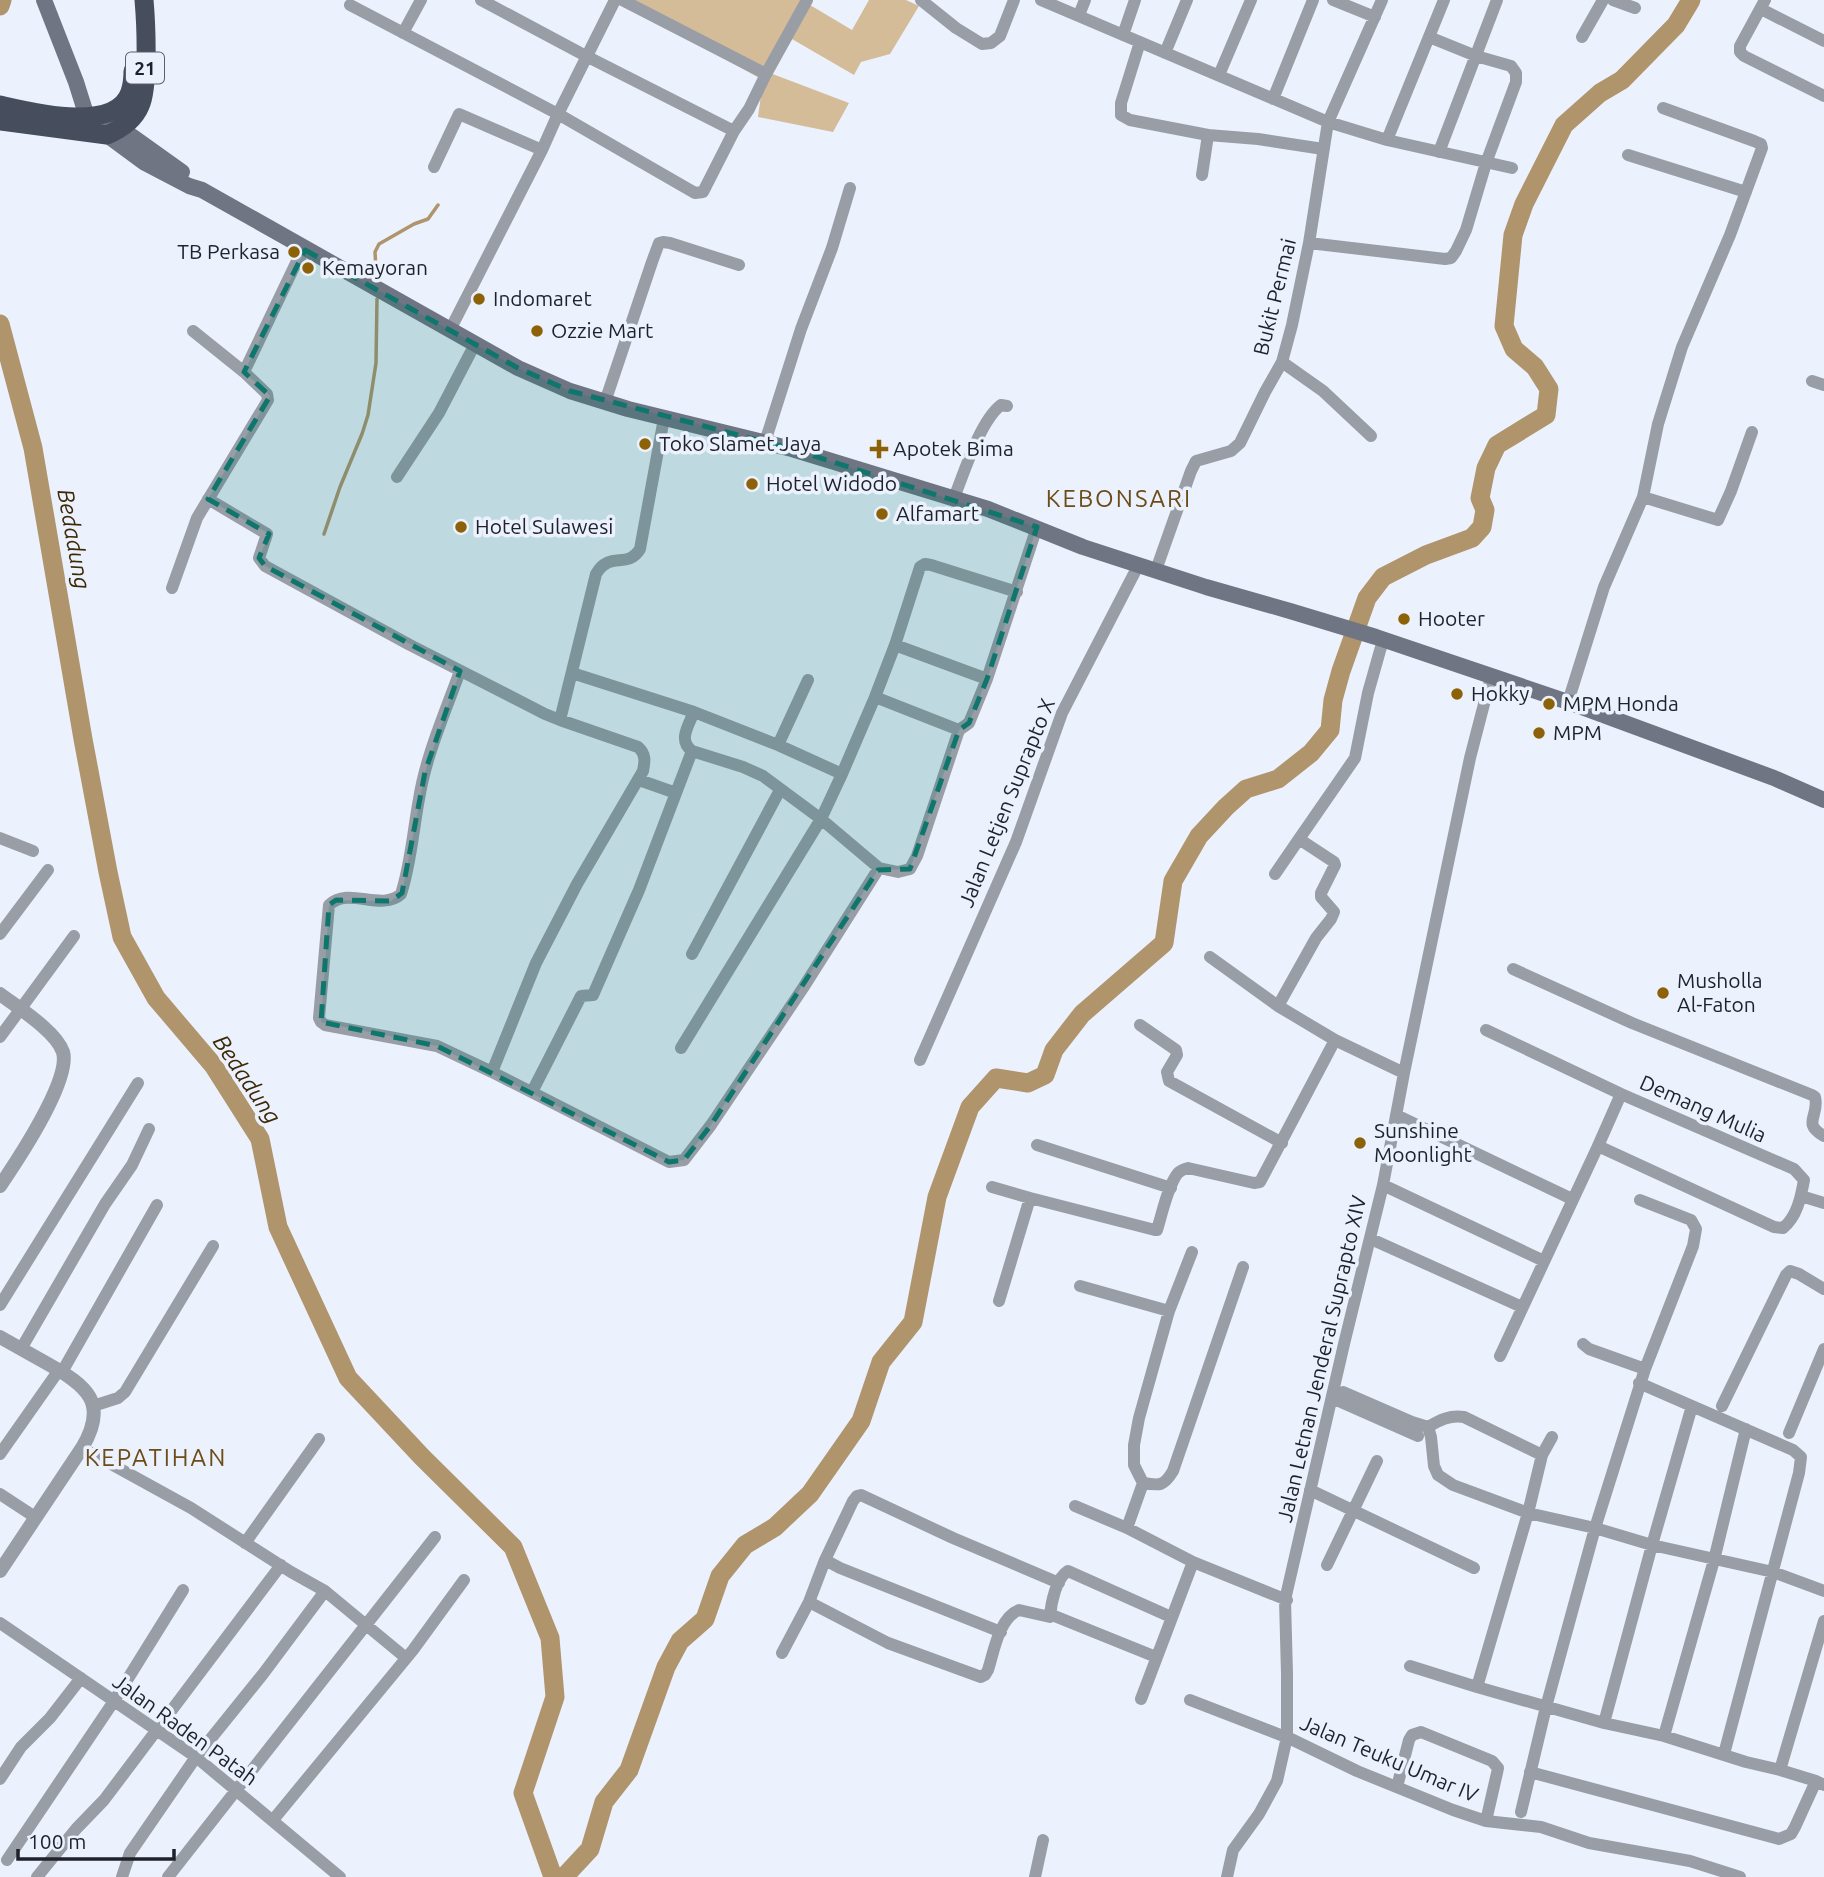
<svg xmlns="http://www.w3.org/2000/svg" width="1824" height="1877" viewBox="0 0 1824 1877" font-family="Ubuntu,sans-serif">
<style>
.green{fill:#d4bc99}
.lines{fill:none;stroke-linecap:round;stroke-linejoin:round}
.stream{stroke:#b0946c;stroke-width:3.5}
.river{stroke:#b0946c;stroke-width:19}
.minor{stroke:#999da6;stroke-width:12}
.tertiary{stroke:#999da6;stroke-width:14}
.secondary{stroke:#6f7582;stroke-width:16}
.trunk{stroke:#464d5d;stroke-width:19}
.marked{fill:#0f766e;fill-opacity:0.2;stroke:#0f766e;stroke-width:5;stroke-dasharray:14 9;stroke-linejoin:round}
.poi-dot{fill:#8d6107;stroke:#ebf2fe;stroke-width:2.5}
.labels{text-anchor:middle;stroke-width:7;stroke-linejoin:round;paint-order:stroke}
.shield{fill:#ebf2fe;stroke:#5c606a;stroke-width:2}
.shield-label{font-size:19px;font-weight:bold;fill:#1f222a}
.poi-label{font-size:21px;fill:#1f222a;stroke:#ebf2fe;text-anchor:start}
.street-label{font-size:21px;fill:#1f222a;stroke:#ebf2fe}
.water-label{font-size:23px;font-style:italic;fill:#3e2906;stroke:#ebf2fe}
.quarter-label{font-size:24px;letter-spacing:2px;fill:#6c4c17;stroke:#ebf2fe}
</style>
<rect width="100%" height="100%" fill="#ebf2fe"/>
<!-- green -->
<path class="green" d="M 617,0 L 812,0 L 810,5 L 852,30 L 869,0 L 906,0 L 919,6 L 890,54 L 861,62 L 854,75 L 785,35 L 770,73 L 849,103 L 833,132 L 758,117 L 763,80 Z"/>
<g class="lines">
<!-- stream -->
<path class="stream" d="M 376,270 L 375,252 L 379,244 L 414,224 L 428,219 L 438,205
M 324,534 L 340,487 L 362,434 L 368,415 L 376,363 L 377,299"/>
<!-- river -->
<path class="river" d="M 0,6 L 2,0
M 0,324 L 33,448 L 83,739 L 108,872 L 122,937 L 156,998 L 213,1065 L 260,1139 L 278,1227 L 348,1378 L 422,1457 L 513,1547 L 550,1638 L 555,1697 L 523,1793 L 553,1877
M 564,1877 L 590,1849 L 604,1802 L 629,1770 L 666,1667 L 680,1641 L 705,1619 L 720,1576 L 745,1545 L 775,1527 L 810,1494 L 861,1421 L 881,1362 L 913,1322 L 937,1197 L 970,1107 L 996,1078 L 1028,1083 L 1045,1075 L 1054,1050 L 1082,1014 L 1164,943 L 1173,881 L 1199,836 L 1226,807 L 1246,789 L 1278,779 L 1311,753 L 1330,730 L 1333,700 L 1341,671 L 1367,598 L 1383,577 L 1426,555 L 1472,538 L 1482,527 L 1485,510 L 1480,498 L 1486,468 L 1497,445 L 1546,415 L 1549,389 L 1535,367 L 1514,349 L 1504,326 L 1513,235 L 1524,204 L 1564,125 L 1600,93 L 1622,80 L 1676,25 L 1691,0"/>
<!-- minor -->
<path class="minor" d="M 481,0 L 586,56 L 734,131
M 921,0 L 956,28 L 982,44 L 991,43 L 1000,36 L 1014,0
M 1041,0 L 1328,122 L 1387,140 L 1512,168
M 1333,0 L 1375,17
M 1613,0 L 1635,8
M 1765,0 L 1740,46 L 1740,52 L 1744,56 L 1824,96
M 350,5 L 558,114 L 695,193 L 703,192 L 734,131 L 749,109 L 766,74 L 622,0
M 1761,9 L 1824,41
M 1079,15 L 1085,0
M 403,33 L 421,0
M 1123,35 L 1135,0
M 1582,37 L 1603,0
M 1140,42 L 1121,103 L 1121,115 L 1130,120 L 1208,135 L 1202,175
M 1165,53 L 1187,0
M 766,74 L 807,0
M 1219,75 L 1251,0
M 1273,99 L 1313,0
M 1208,135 L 1258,139 L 1323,149
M 1387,140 L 1444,0
M 1439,152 L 1497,0
M 1628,155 L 1746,192
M 434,167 L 459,114 L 542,150
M 1309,243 L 1445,259 L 1451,258 L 1456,251 L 1466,230 L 1486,163 L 1516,82 L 1516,73 L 1511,66 L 1476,56 L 1429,37
M 450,330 L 542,150 L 558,114 L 615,0
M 193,331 L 244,372
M 1282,362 L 1323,391 L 1371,436
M 1812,381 L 1824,385
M 605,402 L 652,262 L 659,243 L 663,242 L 670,243 L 739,265
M 664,418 L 640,549 C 627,570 610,550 596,574 L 560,720 L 638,747 C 646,754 645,761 643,771 L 577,884 L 536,963 L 492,1072 L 669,1162 L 684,1160 L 711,1125 L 803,988 L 879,868 L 898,872 L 910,869 L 917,856 L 959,730 L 969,723 L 987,679 L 1037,527
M 765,442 L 801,329 L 832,248 L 850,188
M 397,477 L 439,413 L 475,344
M 1643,497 L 1718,520 L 1731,491 L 1752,432
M 954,498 C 964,473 980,421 1001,405 L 1007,406
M 208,499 L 267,534 L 259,558 L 265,566 L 410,645 L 545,714 L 560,720
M 1156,570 L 1191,471 L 1196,461 L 1231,451 L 1240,443 L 1265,392 L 1282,362 L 1292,325 L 1309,243 L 1328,122 L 1382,0
M 172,588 L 197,518 L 268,400 L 267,394 L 244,372 L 296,263 L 305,250
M 895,645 L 987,679
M 460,671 C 445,713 426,755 419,799 C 413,831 411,863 401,894 C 381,912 349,886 329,905 L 319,1018 L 321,1022 L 325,1025 L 437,1046 L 492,1072
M 572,673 L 694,712 L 778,745 L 842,774
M 875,697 L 959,730
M 1568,702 L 1604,587 L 1643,497 L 1658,424 L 1682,347 L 1730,235 L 1762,148 L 1761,144 L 1754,141 L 1663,108
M 694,712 C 688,726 678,741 692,751 L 743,767 L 763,776 L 821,819 L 879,868
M 778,745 L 808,680
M 676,793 L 692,751
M 0,838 L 33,851
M 1275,874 L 1299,839
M 0,934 L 48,870
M 692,954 L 780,790
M 1210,957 L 1278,1006 L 1335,1040 L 1404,1073
M 1513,969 L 1632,1023 L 1812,1095 L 1815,1097 C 1820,1116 1801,1123 1824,1136
M 1278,1006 L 1316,938 L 1331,919 L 1334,912 L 1321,897 L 1321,893 L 1335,865 L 1334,862 L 1299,839 L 1355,758 L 1368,693 L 1383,640
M 1140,1025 L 1176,1050 L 1177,1055 L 1167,1072 L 1169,1081 L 1282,1143
M 1486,1030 L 1621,1094
M 0,1037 L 74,936
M 681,1048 L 821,819 L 842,774 L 875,697 L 895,645 L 920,567 L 925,564 L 931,565 L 1017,592
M 920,1060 L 1016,842 L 1062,713 L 1139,564
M 532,1092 L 581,996 L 593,995 L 639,890 L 676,793 L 639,780
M 1621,1094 L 1794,1169 L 1804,1180 C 1801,1197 1797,1217 1783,1228 L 1774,1227 L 1598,1146 Z
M 1396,1115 L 1572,1199
M 1037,1145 L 1171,1188
M 1383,1185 L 1544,1261
M 992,1187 L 1030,1198
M 1801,1196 L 1824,1203
M 1371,1239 L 1522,1307
M 1080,1286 L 1169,1311
M 999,1301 L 1030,1198 L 1155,1230 L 1157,1230 C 1162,1214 1168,1185 1178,1173 C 1181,1170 1184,1169 1188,1168 L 1254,1183 L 1260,1182 L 1335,1040
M 0,1305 L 138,1083
M 1583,1344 L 1589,1349 L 1645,1369 L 1693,1246 L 1696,1229 L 1691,1220 L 1640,1200
M 21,1349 L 105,1204 L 132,1165 L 149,1129
M 1500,1356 L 1598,1146
M 62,1372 L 157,1205
M 1639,1383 L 1793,1450 L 1801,1457 L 1799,1473 L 1724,1754
M 1343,1392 L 1412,1422 L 1428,1427 L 1431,1437 L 1434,1466 L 1438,1475 L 1453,1485 L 1528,1513 L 1595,1528 L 1652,1545 L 1773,1572 L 1824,1591
M 1332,1398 L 1418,1436
M 93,1406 L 118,1398 L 125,1392 L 213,1246
M 1722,1406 L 1786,1275 L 1790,1271 L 1799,1274 L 1824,1289
M 1428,1427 C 1440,1420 1449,1415 1464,1417 L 1542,1455
M 1789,1433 L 1824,1349
M 82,1448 L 191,1508 L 291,1572 L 325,1591 L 406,1658
M 0,1454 L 59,1370
M 1143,1483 C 1160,1486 1164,1486 1173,1471 L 1243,1267
M 1310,1490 L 1474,1568
M 0,1494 L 35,1517
M 1075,1506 L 1127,1528 L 1193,1562 L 1287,1600
M 1127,1528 L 1143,1483 L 1134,1465 L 1134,1445 L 1139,1418 L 1169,1311 L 1192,1252
M 245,1543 L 319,1439
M 825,1560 L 840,1568 L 1001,1632
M 1327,1565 L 1377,1461
M 809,1602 L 888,1643 L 981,1677 L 985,1675 L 988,1670 C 994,1651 999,1618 1019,1610 L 1050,1617
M 0,1623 L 196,1757 L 340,1877
M 782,1653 L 809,1602 L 825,1560 L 853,1501 L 857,1496 L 861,1495 L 953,1538 L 1059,1583
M 1156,1657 L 1052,1615 L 1050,1617 C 1051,1603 1056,1578 1068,1571 L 1171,1617
M 1410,1666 L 1477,1687 L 1604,1723 L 1664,1736 L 1746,1762 L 1780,1770 L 1816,1781 L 1824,1785
M 1477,1687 L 1528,1513 L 1542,1455 L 1552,1437
M 1141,1699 L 1193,1562
M 1190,1700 L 1291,1739 L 1357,1771 L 1453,1810 L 1486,1821 L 1541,1827 L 1589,1843 L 1690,1861 L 1740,1877
M 1604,1723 L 1652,1545 L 1692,1406
M 1664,1736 L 1714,1560 L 1746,1429
M 1780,1770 L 1824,1621
M 1530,1772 L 1779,1839 L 1791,1834 L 1795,1827 L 1816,1781
M 0,1779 L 21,1747 L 50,1718 L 81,1678
M 1397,1787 L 1409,1740 L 1412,1735 L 1421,1732 L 1492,1761 L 1498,1768 L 1497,1773 L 1486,1821
M 1521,1812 L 1546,1707 L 1595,1528 L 1645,1369
M 273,1820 L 413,1650 L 464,1580
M 7,1860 L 114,1701 L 183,1590
M 37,1877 L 76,1829 L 104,1800 L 281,1565
M 122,1877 L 130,1853 L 196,1757 L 263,1674 L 325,1591
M 168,1877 L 435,1537
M 1035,1877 L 1043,1840
M 1227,1877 L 1233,1850 L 1259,1814 L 1277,1781 L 1287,1737 L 1287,1674 L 1285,1600 L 1344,1344 L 1383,1185 L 1404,1073 L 1470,758 L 1491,677"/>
<!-- tertiary -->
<path class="tertiary" d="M 0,994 C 17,1007 56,1031 63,1052 C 71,1080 17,1161 0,1186
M 0,1337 C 16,1346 32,1355 48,1364 C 87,1386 109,1403 82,1448 L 0,1571"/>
<!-- secondary -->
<path class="secondary" d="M 44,0 L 76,82 L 87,117 L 107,135 L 145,163 L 189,186 L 202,190 L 518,368 L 570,391 L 628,409 L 792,449 L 988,509 L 1083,547 L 1206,587 L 1290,611 L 1376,637 L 1568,702 L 1774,778 L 1824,800
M 112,122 L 182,172"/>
<!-- trunk -->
<path class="trunk" d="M 0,105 C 31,112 116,134 130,92 C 132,86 133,78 133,71
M 0,121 L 107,135 C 121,129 134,120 140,106 C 149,88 146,22 144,0"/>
</g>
<!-- marked area -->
<path class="marked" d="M 305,250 L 518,368 L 570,391 L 792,449 L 1037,527 L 987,679 L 969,723 L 959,730 L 910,869 L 878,870 L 711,1125 L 684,1160 L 669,1162 L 437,1046 L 321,1022 L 329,905 L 336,900 L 391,901 L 402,893 L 425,772 L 460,671 L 265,566 L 259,558 L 269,534 L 208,499 L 270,396 L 244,372 Z"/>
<!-- markers -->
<g class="poi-dot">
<circle cx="294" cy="252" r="7"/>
<circle cx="308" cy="268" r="7"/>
<circle cx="479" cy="299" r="7"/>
<circle cx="537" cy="331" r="7"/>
<circle cx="645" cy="444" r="7"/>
<path d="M875.5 438.5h7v7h7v7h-7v7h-7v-7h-7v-7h7z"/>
<circle cx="752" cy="484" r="7"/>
<circle cx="882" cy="514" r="7"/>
<circle cx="461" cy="527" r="7"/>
<circle cx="1404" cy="619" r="7"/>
<circle cx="1457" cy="694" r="7"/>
<circle cx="1549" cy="704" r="7"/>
<circle cx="1539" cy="733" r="7"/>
<circle cx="1663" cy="993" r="7"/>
<circle cx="1360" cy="1143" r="7"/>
</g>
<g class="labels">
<!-- shield labels -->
<rect class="shield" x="126" y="52.5" width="38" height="31" rx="5"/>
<g class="shield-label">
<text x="145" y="75">21</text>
</g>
<!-- poi labels -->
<g class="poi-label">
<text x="280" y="259" text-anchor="end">TB Perkasa</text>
<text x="322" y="275">Kemayoran</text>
<text x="493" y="306">Indomaret</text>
<text x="551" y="338">Ozzie Mart</text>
<text x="659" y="451">Toko Slamet Jaya</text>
<text x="893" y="456">Apotek Bima</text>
<text x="766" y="491">Hotel Widodo</text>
<text x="896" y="521">Alfamart</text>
<text x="475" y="534">Hotel Sulawesi</text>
<text x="1418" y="626">Hooter</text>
<text x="1471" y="701">Hokky</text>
<text x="1563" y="711">MPM Honda</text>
<text x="1553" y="740">MPM</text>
<text x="1677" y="988">Musholla<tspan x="1677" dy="24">Al-Faton</tspan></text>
<text x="1374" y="1138">Sunshine<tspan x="1374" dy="24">Moonlight</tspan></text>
</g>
<!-- street labels -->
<g class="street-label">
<text transform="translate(1275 297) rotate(-76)" y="7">Bukit Permai</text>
<text transform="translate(1007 803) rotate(-68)" y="7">Jalan Letjen Suprapto X</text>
<text transform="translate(1703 1109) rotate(24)" y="7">Demang Mulia</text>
<text transform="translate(1322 1359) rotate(-77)" y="7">Jalan Letnan Jenderal Suprapto XIV</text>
<text transform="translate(185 1730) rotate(36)" y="7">Jalan Raden Patah</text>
<text transform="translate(1389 1759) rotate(23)" y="7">Jalan Teuku Umar IV</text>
</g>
<!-- water labels -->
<g class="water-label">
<text transform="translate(74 539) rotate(80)" y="8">Bedadung</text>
<text transform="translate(247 1079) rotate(56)" y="8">Bedadung</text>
</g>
<!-- quarter labels -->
<g class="quarter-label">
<text x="1119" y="507">KEBONSARI</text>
<text x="156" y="1466">KEPATIHAN</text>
</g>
</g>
<!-- scale -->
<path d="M18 1849v10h156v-10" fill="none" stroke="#1f222a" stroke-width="3.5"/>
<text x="28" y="1849" font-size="21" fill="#1f222a" stroke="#ebf2fe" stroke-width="5" paint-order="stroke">100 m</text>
</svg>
